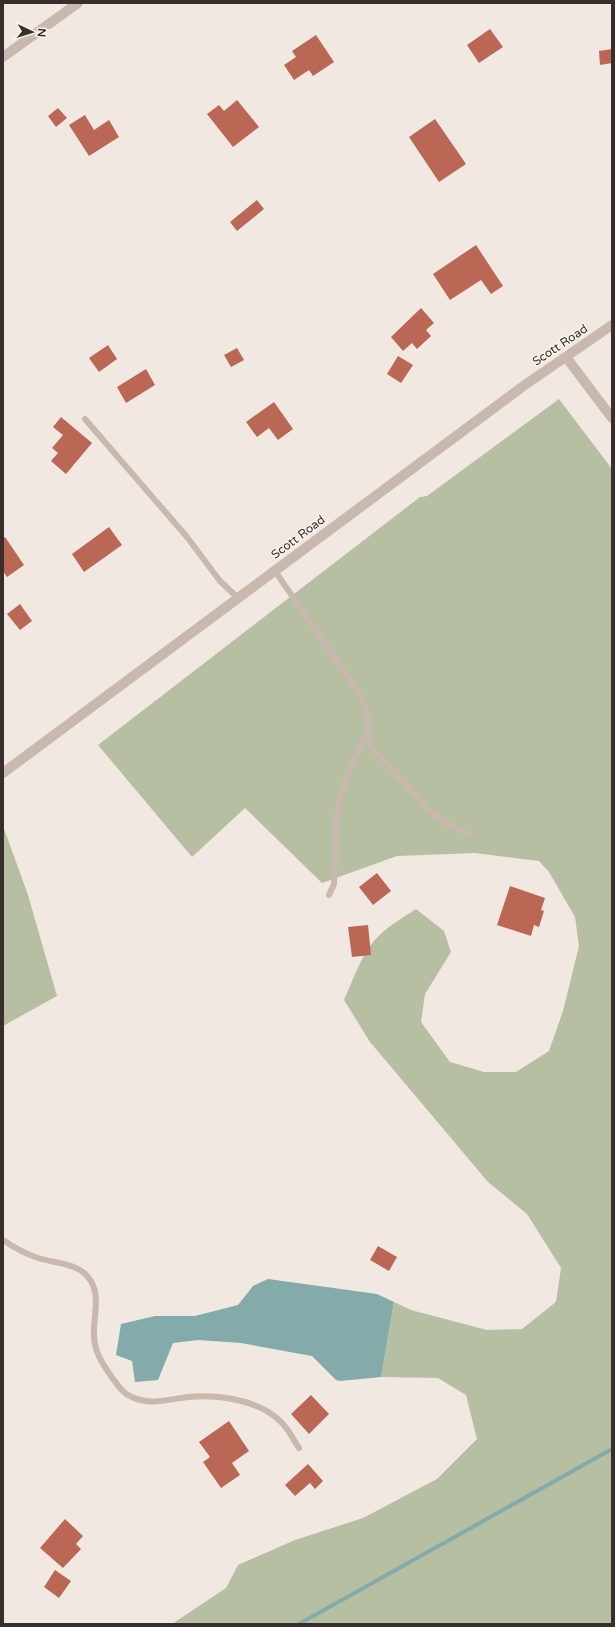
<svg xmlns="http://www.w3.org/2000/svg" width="615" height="1627" viewBox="0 0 615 1627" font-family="'Varela Round',sans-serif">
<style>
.green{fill:#b7bfa2}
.water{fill:#82abaa}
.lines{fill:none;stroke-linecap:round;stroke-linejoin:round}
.stream{stroke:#82abaa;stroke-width:4}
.building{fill:#ba6755}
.service{stroke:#c8b8ad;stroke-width:6}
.minor{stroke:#c8b8ad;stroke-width:10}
.labels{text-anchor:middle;stroke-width:3;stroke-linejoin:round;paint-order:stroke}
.street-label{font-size:12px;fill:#382e2b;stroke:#f9f3ed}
</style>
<rect width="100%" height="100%" fill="#f1e8e1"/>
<!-- green -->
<path class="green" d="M 559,399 L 612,469 L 612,1624 L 172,1624 L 226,1588 L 238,1565 L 295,1540 L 363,1518 L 437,1479 L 477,1439 L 466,1395 L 438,1378 L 381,1377 L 394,1302 L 411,1310 L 487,1330 L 522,1329 L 556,1302 L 561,1268 L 527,1214 L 488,1182 L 370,1042 L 344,1000 C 352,982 361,956 374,941 C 385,928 402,918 416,909 L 444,931 L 451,952 L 425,994 L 421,1022 L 450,1062 L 484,1072 L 516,1072 L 549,1051 L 563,1011 L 579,946 L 575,917 L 549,872 L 539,861 L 475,853 L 397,856 L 322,883 L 245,808 L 192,857 L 98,745 L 420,497 L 427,496 Z
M 3,826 L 28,895 L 57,996 L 3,1026 Z"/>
<!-- water -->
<path class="water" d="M 268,1279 L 377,1294 L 394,1302 L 381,1377 L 340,1381 L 336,1380 L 312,1356 L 241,1343 L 198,1340 L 173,1343 L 158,1380 L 135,1382 L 132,1361 L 116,1355 L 121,1324 L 155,1316 L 195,1316 L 238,1305 L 253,1286 Z"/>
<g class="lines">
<!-- stream -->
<path class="stream" d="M 299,1624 L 612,1449"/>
</g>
<!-- building -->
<path class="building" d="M 490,29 L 503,47 L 479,63 L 467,45 Z
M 316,35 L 334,62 L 313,76 L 309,70 L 294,80 L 284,65 L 296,57 L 292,51 Z
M 612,49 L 612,63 L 600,65 L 599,51 Z
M 237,100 L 259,127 L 233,147 L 207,114 L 219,105 L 224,111 Z
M 58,108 L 67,118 L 56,127 L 48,116 Z
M 85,115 L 94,130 L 109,120 L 119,137 L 89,156 L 69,125 Z
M 435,119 L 466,164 L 439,182 L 409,137 Z
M 257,200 L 264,209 L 237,231 L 230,222 Z
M 476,245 L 503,286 L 491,294 L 481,280 L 450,300 L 433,274 Z
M 421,308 L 434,323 L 426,330 L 431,336 L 417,349 L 412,343 L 403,351 L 391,337 Z
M 108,345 L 117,359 L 99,372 L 89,358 Z
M 237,348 L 244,360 L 231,367 L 224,355 Z
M 398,356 L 413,365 L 401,383 L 387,374 Z
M 146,369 L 155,385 L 126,403 L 117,387 Z
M 274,402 L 293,429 L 278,440 L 269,428 L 257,437 L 246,422 Z
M 61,417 L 92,443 L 66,474 L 51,461 L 58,453 L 52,448 L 63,435 L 53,427 Z
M 109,527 L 122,545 L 84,572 L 72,554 Z
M 5,537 L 24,565 L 7,577 L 3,571 L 3,538 Z
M 20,604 L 32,621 L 20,630 L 7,614 Z
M 377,873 L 391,891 L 373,905 L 359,887 Z
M 510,886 L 545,898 L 541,910 L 544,911 L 539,927 L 534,925 L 531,936 L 497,925 Z
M 368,925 L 371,955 L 352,957 L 348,927 Z
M 378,1246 L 397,1257 L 389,1271 L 370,1260 Z
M 311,1395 L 329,1414 L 309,1434 L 291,1414 Z
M 229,1421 L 249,1451 L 232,1463 L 240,1475 L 221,1488 L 203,1462 L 210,1457 L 199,1442 Z
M 308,1464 L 323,1481 L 315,1489 L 310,1483 L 295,1496 L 285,1485 Z
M 65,1519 L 83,1536 L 76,1544 L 81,1549 L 63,1568 L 40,1548 Z
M 55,1570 L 71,1581 L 59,1598 L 44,1587 Z"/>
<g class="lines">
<!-- service -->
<path class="service" d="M 85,419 L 187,537 L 220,581 L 238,598
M 275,571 L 361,696 L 369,719 L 368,729 L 370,744 L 377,754 L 411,790 L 427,809 L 447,824 L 469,834
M 329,895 L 334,884 L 336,822 L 340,797 L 348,774 L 368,730
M 3,1240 C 13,1247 26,1254 38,1258 C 54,1263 77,1263 88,1277 C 102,1294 93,1315 94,1335 C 94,1351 102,1363 111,1376 C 117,1384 122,1393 132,1397 C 150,1406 170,1399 188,1397 C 218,1394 261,1400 282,1423 C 289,1430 293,1439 299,1448"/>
<!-- minor -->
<path class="minor" d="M 3,57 L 78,3
M 566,357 L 612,418
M 3,773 L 522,387 L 612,325"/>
</g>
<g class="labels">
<!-- street labels -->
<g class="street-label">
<text transform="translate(560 345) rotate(-34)" y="4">Scott Road</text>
<text transform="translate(298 537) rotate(-37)" y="4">Scott Road</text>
</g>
</g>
<!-- border -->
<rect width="615" height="1627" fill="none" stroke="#382e2b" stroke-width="8"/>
<!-- north arrow -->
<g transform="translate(32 32) rotate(94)" stroke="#f9f3ed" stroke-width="3" paint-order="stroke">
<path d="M0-3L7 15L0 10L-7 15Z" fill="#382e2b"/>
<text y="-6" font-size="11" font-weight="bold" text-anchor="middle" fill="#382e2b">N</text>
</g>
</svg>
